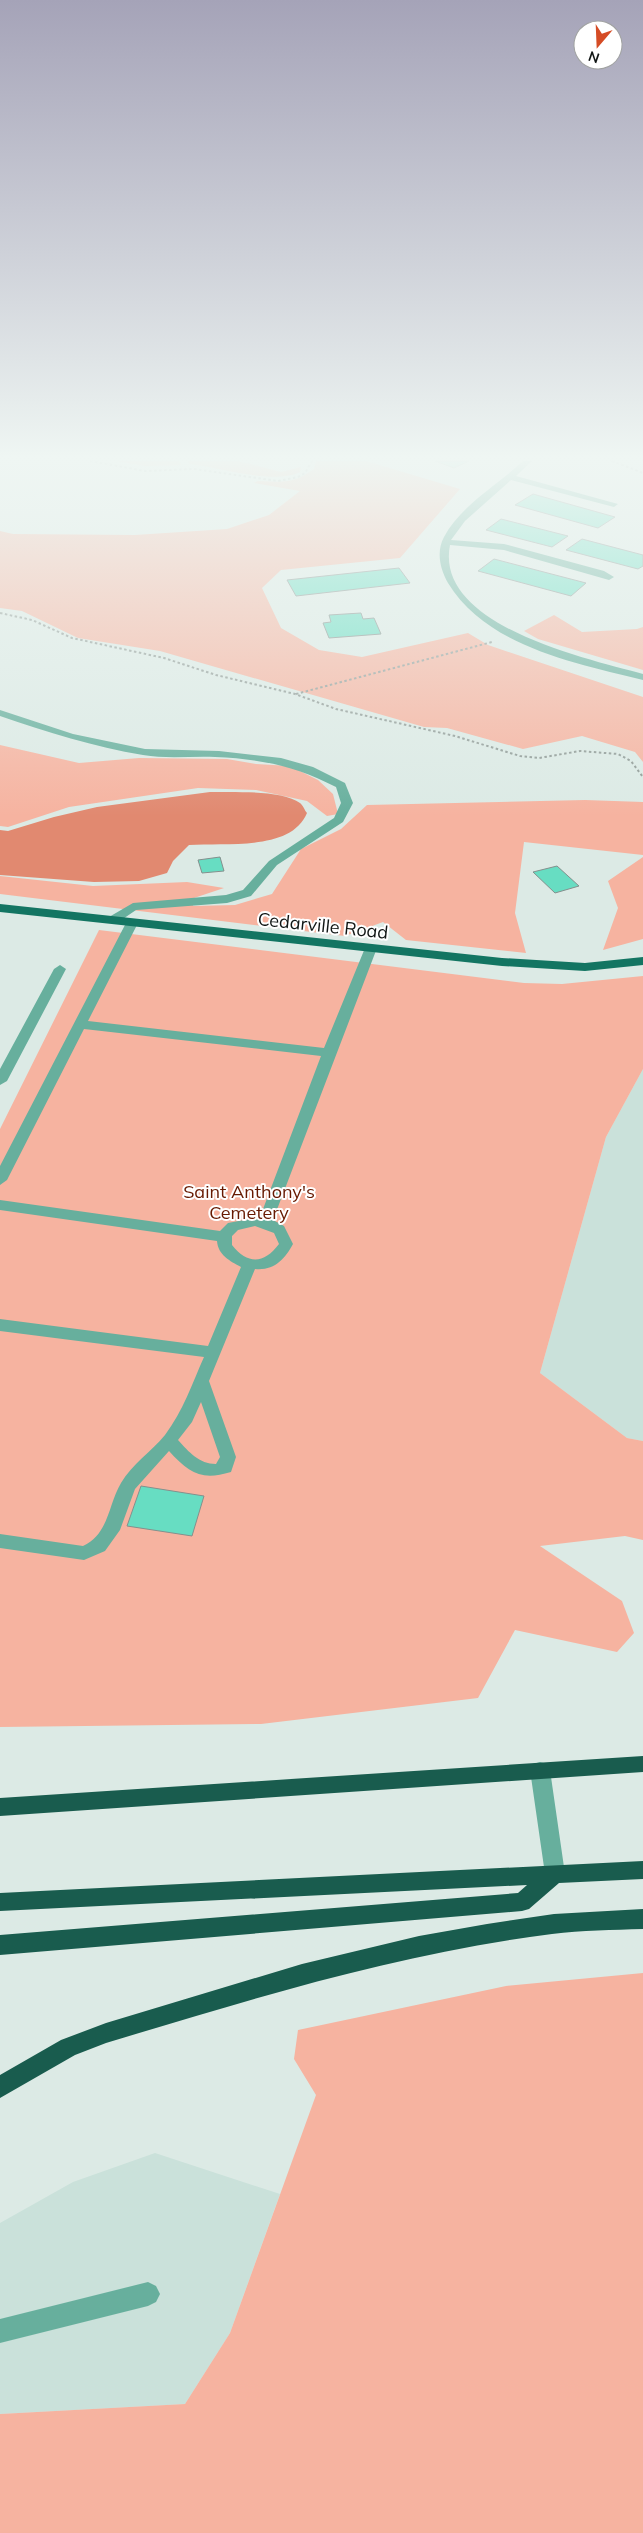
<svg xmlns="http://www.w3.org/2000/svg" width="643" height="2533" viewBox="0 0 643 2533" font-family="Mulish,sans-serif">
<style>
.built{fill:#cae1da}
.green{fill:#f6b3a0}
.water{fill:#e18970}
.building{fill:#67ddc2;stroke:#84908d}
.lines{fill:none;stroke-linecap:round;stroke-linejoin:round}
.path{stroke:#919c98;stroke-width:2;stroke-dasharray:2.5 2.5;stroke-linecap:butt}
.minor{fill:#67af9d;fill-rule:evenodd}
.major{fill:#137562;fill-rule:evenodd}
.highway{fill:#195c4e;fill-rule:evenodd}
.labels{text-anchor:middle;stroke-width:4;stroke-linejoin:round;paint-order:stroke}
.street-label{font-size:18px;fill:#111615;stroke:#fff}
.park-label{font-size:18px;fill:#671901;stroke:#fff}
</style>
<rect width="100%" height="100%" fill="#dceae5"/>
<!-- built -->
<path class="built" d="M 643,1069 L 643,1441 L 627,1438 L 540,1373 L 606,1137 Z
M 155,2153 L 280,2194 L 230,2333 L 185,2404 L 0,2414 L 0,2223 L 73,2182 Z"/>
<!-- green -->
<path class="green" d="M 116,461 L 179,461 L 181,465 L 145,466 Z
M 188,461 L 238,461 L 281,472 L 301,467 L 300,472 C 274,485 219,467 189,464 Z
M 316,461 L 366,461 L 460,489 L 400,558 L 281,570 L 262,588 L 281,628 L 319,650 L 362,657 L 468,633 L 488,645 L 643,697 L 643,762 L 635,752 L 582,736 L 523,749 L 447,728 L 424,727 L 160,651 L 78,638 L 22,611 L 0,608 L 0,531 L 13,534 L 135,535 L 227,529 L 269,515 L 300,491 L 254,483 L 258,481 C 283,482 293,484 314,469 Z
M 554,615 L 582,632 L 637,629 L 643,627 L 643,670 L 538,639 L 524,631 Z
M 0,745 L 79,763 L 139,758 L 227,759 L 256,764 L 290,766 L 318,780 L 333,794 L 338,814 L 327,816 L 307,801 L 256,790 L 198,788 L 69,807 L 8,827 L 0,826 Z
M 585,800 L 643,802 L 643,855 L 524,842 L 515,913 L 526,953 L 406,940 L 383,922 L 345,936 L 0,894 L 0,876 L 93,886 L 187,882 L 224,888 L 194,898 L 193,906 L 235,905 L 272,894 L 301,849 L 341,829 L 367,805 Z
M 643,857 L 643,939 L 603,950 L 618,908 L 608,881 Z
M 99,930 L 524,983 L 562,984 L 643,976 L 643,1069 L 606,1137 L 540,1373 L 627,1438 L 643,1441 L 643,1540 L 625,1536 L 540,1546 L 622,1601 L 634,1633 L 617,1652 L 515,1630 L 478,1698 L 261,1724 L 0,1727 L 0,1129 Z
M 643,1973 L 643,2533 L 0,2533 L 0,2414 L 185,2404 L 230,2333 L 316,2095 L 294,2059 L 298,2030 L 506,1986 Z"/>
<!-- water -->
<path class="water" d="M 210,792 C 231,792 283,790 300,803 C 303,805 305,811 307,813 C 291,852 224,842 189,845 L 173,861 L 167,873 L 139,881 L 94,882 L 0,875 L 0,830 L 8,831 L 54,817 L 97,807 Z"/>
<!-- building -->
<path class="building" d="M 435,461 L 469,461 L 454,468 Z
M 533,494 L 615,517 L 598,528 L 515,505 Z
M 501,519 L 568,536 L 552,547 L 486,530 Z
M 582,539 L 643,555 L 643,566 L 638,569 L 566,550 Z
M 494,559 L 586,583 L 571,596 L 478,571 Z
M 399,568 L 410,583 L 296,596 L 287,580 Z
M 361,613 L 363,619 L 374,618 L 381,634 L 329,638 L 323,623 L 331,622 L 329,615 Z
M 220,857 L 224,871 L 202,873 L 198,860 Z
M 557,866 L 579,886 L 555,893 L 533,872 Z
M 141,1486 L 204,1496 L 192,1536 L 127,1526 Z"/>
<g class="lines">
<!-- path -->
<path class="path" d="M 90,461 L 145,471 L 194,469 L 278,481 L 298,477 L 305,473 L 312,461
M 612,461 L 643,473
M 0,613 L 32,620 L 72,638 L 164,658 L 216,675 L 295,694 L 336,709 L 455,736 L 520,756 L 539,758 L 580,751 L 618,754 L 631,761 L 643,777
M 296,694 L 492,642"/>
<!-- minor -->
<path class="minor" d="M 523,461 L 532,461 L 516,476 L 618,504 L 614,507 L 511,480 L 465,521 L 451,540 L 504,544 L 604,571 L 614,577 L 609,580 L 504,550 L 450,545 C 434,626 588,659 643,674 L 643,680 C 576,663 487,647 448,583 C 440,569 436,552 444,537 C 461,505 498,485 523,461 Z
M 0,710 L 73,734 L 145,749 L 219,751 L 281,758 L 313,767 L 345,783 L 353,803 L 343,822 L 277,865 L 251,896 L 227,903 L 136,910 L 117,923 L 109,923 L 107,920 L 109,917 L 133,903 L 226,895 L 243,890 L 269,861 L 334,818 L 341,803 L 336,787 C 295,766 262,759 215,757 C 192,756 166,759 143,755 C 94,747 47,732 0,716 Z
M 132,919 L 138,923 L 88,1021 L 324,1048 L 365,948 L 371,944 L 377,948 L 273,1220 L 284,1226 L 293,1244 C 285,1259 274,1271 255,1269 L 209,1381 L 236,1457 L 231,1472 C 201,1481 189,1473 169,1451 L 135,1489 L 120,1530 L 105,1551 L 84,1560 L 0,1548 L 0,1534 L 83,1546 C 109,1534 108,1505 121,1483 C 132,1464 151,1452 165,1435 C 183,1411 192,1384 204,1357 L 0,1331 L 0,1319 L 208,1346 L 241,1267 C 230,1261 218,1255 217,1241 L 0,1210 L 0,1200 L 220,1231 L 228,1223 L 260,1217 L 321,1056 L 84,1029 L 7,1180 L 0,1185 L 0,1166 L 126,923 ZM 255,1226 L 274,1233 L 279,1244 C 264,1264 248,1265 232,1245 L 232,1236 L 238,1230 ZM 201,1402 L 220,1457 L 216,1464 C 199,1464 189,1452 178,1440 L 192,1422 Z
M 60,965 L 66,969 L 7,1081 L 0,1085 L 0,1069 L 54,969 Z
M 540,1762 L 547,1764 L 550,1770 L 565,1874 L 562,1881 L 555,1883 L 548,1881 L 545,1874 L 530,1770 L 533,1764 Z
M 148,2282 L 156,2286 L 160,2294 L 156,2302 L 148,2306 L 0,2343 L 0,2319 Z"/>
<!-- major -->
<path class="major" d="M 0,904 L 502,958 L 585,963 L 643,957 L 643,965 L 585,971 L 502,966 L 0,912 Z"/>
<!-- highway -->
<path class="highway" d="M 643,1756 L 643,1772 L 0,1816 L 0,1798 Z
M 643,1861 L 643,1879 L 559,1883 L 529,1909 L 522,1911 L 0,1955 L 0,1935 L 518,1893 L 527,1885 L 0,1911 L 0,1893 Z
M 643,1909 L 643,1929 C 613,1930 582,1930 552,1934 C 397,1954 255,1998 106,2043 L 75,2055 L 0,2098 L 0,2075 L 61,2040 L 106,2023 L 302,1964 L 419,1936 L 487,1924 L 554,1914 Z"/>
</g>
<!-- sky -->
<linearGradient id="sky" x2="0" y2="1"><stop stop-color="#a5a3b8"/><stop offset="0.56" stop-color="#eff6f3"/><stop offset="1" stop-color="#eff6f3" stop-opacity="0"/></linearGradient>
<rect width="643" height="816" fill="url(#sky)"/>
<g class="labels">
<!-- street labels -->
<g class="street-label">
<text transform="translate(323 926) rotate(6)" y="6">Cedarville Road</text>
</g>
<!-- park labels -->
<g class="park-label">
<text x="249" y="1198">Saint Anthony's<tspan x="249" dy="21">Cemetery</tspan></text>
</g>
</g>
<!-- north arrow -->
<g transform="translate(598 45) rotate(199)"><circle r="24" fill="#ffffff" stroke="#a0a2a1"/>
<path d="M0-4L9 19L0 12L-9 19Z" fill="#d54c25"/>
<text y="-8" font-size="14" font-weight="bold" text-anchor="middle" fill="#111615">N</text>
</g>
</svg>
